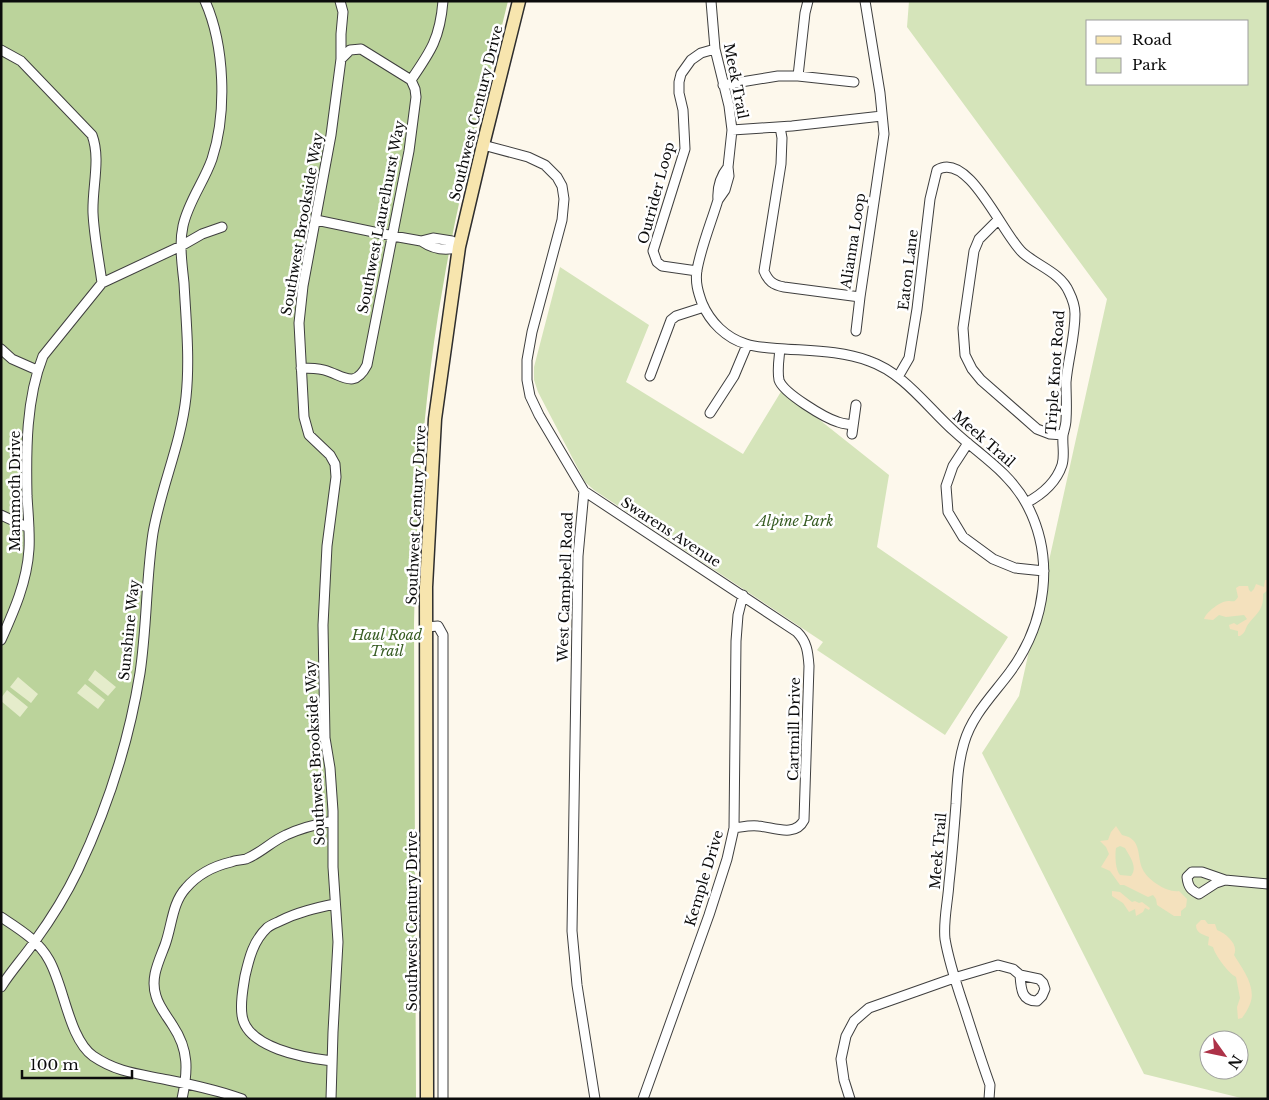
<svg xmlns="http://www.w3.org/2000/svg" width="1269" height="1100" viewBox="0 0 1269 1100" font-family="'Libre Baskerville',serif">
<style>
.green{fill:#d5e4ba;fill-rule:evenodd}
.forest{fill:#bbd39b}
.sand{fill:#f4e1bd;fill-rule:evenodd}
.pitch{fill:#e5eccb}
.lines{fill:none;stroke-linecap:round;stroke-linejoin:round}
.street-casing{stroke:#3f3f3f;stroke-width:11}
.secondary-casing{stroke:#2e2e2e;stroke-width:15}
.street{stroke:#fff;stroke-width:9}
.secondary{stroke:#f7e5ae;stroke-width:12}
.labels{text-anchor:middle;stroke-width:5;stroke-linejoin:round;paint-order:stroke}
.street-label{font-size:14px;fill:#0c0c0c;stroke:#fff}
.park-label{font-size:14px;font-style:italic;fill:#375c23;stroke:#fff}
</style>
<rect width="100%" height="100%" fill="#fdf8ec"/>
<!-- green -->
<path class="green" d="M 909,1 L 1268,1 L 1268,1099 L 1245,1099 L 1144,1074 L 982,753 L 1019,696 L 1107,299 L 907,27 ZM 1088,21 L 1248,21 L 1248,84 L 1088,84 ZM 1209,1040 L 1239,1040 L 1239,1070 L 1209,1070 Z
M 560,267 L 649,325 L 626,382 L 743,454 L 782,390 L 889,475 L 877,547 L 1008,637 L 945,735 L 817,650 L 823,642 L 594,490 L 585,482 L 538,392 L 534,380 L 534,367 Z"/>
<!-- forest -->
<path class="forest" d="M 1,1 L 508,1 C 485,96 459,190 443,286 C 423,398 416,511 414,625 L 416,1099 L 1,1099 Z"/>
<!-- sand -->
<path class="sand" d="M 1265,580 L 1268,580 L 1268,590 L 1263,594 C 1264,611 1256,613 1247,626 C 1245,630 1245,633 1240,636 L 1238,636 L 1238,631 L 1230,629 L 1229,625 L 1234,623 L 1237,625 L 1247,619 L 1244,615 L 1226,617 L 1219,615 L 1213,620 L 1204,619 C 1206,612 1221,601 1228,601 C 1234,601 1234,603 1238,597 L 1236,588 L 1239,586 L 1248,586 L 1249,590 L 1251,592 L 1254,589 L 1256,584 L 1264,587 Z
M 1116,826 L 1122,835 C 1143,839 1136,856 1143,870 C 1148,880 1167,893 1179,891 L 1187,899 L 1186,907 L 1181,911 L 1181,916 L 1174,916 L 1157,905 L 1156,899 L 1153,895 L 1148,897 L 1124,885 L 1120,885 L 1110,871 L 1101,867 L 1109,854 L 1106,847 L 1100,841 L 1108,840 L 1111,832 ZM 1120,846 L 1125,848 C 1130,857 1138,867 1131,876 L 1120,875 C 1115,869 1115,855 1116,848 Z
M 1112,891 L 1120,892 L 1132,902 L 1135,901 L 1139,903 L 1142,902 L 1150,908 L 1149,910 L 1145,908 L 1143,912 L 1136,916 L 1135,909 L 1129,912 L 1123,903 L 1112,896 Z
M 1201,920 L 1205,920 L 1208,924 L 1215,924 L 1217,930 C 1227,934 1239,945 1234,955 C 1242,968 1257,987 1250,1004 C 1248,1009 1245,1014 1242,1018 L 1238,1019 L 1237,1007 L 1240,998 L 1236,977 C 1228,973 1215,955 1213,947 L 1208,945 L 1209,937 C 1202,934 1196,933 1196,925 Z"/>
<!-- pitch -->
<path class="pitch" d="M 95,670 L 116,687 L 108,696 L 88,680 Z
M 18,677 L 38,694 L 31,703 L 10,687 Z
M 85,684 L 105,700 L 98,709 L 77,693 Z
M 7,690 L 28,707 L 20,717 L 1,701 L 1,698 Z"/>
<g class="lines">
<defs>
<path id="street" d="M 711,1 L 715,49 L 729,106 L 732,130 L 728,167 L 729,176 L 725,190 L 718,200 C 711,223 701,247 697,270 C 695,282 698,292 702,303 C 710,322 726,338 746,344 C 758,348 773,348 785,349 C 814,351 842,351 869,361 C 904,373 927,407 955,432 C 980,455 1009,472 1026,503 C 1056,558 1046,623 1010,672 C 993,695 972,715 964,743 C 958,763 957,784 956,804 C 954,830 952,857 949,883 C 948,901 943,921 945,939 C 949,963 957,986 965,1010 C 973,1035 981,1060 990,1085 L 989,1099
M 1,50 L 21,61 L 92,135 C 101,159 92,187 93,213 C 94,236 99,260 102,283
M 798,76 L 805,13 L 808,1
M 411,80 C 431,51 440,38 443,1
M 723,85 L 778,76 L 798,76 L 854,82
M 780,127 L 782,138 L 781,164 L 764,271 C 768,281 773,285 784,287 L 860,297 L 884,134 L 880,93 L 865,1
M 732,130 L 792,126 L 882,116
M 483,145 L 528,157 L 545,165 L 557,177 L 562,186 L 564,199 L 562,220 L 532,332 L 527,360 L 527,380 L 530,396 L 539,415 L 584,491 L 578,556 L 572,931 L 577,985 L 595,1099
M 718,200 C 717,187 720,177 728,167
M 316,220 L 393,236 L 421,241 L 433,238 L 452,241 L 459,247
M 998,220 L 979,239 L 974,251 L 963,328 L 965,355 L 972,369 L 981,380 L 1037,429 L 1050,434 L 1063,435
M 421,241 C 433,249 445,252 459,247
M 697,271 L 662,266 L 657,262 L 653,251 L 685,149 L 683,110 L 679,93 L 679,82 L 681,74 L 691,60 L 701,53 L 715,49
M 856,331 L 860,297
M 1,349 L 12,359 L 37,370
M 780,349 C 779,359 777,370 779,380 C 783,393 825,418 838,422 C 843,424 848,424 853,425
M 301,368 C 309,368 316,368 324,370 C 343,375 354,390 367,365 L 409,151 L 416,97 L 415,89 L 411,80 L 361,49 L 350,50 L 341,59
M 650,376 L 671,320 L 676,316 L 704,307
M 898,377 L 909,358 L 917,309 L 930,199 L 937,170 C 969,150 1003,236 1023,253 C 1038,266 1061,273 1069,292 C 1072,298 1075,307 1075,314 C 1075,337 1068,359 1066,382 C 1066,395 1067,407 1066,420 C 1066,425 1064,430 1063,435 C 1062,445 1065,455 1062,465 C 1056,483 1043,494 1026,503
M 710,413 L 734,376 L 747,345
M 852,434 L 856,405
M 968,443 L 953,466 L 946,486 L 948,512 L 963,537 L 993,559 L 1015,568 L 1044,571
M 584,491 L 797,632 C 807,642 808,652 809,666 L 804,820 C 795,838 773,827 758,826 C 750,825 742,827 734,828
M 1,515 L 29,528
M 426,627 L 438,626 L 443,635 L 443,1099
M 1,640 C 14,611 27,582 29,549 C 30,532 28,513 27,496 C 26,450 26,399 43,356 L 102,283 L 181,246 L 202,234 L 222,227
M 1225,880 L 1216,883 L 1199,894 C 1191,890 1188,887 1187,877 L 1192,872 L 1202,872 L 1225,880 L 1268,884
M 1,917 C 19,929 38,940 49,960 C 64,986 69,1039 93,1056 C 118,1073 140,1074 168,1080 C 193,1085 218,1090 242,1099
M 1,987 C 11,971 24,957 35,941 C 51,919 66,895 78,870 C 108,807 129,741 140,673 C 147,626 146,579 153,533 C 161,487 181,444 186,397 C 190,359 186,321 184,283 C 182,264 179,244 183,226 C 188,202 204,182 212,159 C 227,113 225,46 205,1
M 332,1061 C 305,1058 246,1048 242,1015 C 240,1002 243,989 245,976 C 249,959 253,941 267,928 C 270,925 276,923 280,921 C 298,912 316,908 335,904
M 182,1099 C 188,1071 189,1050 173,1026 C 167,1016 159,1007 156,996 C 150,978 159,961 165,945 C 172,926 172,903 186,888 C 198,874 214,866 231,862 C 236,860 242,860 246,859 C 261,853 272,841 286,835 C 301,828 317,824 333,821
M 331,1099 L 333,1032 L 338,942 L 333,867 L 333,811 L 330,768 L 325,738 L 323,625 L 327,546 L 336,477 L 335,464 L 330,455 L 309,435 L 304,417 L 299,323 L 303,286 L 331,135 L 341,59 L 341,34 L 343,12 L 340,1
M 643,1099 L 709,915 L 727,859 L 734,828 L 736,641 L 738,615 L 743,595
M 850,1099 L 844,1080 L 841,1059 L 846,1036 L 854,1021 L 869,1008 L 954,978 L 998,965 L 1013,969 L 1020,975 L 1039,979 L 1043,983 L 1045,989 L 1042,996 L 1037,1001 C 1021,1001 1021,988 1020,975"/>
<path id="secondary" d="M 427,1099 L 426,587 L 435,419 L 459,247 L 483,145 L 519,1"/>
</defs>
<!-- street casing -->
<use href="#street" class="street-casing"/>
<!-- secondary casing -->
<use href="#secondary" class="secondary-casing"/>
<!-- street -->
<use href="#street" class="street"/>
<!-- secondary -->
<use href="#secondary" class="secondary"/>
</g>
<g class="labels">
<!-- street labels -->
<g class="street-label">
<text transform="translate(736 81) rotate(79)" y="5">Meek Trail</text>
<text transform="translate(476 113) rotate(-76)" y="5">Southwest Century Drive</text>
<text transform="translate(656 193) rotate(-75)" y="5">Outrider Loop</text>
<text transform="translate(381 217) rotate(-79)" y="5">Southwest Laurelhurst Way</text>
<text transform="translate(302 224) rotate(-80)" y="5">Southwest Brookside Way</text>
<text transform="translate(853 241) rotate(-81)" y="5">Alianna Loop</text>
<text transform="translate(908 270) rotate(-83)" y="5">Eaton Lane</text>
<text transform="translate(1055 372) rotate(-86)" y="5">Triple Knot Road</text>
<text transform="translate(984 439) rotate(41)" y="5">Meek Trail</text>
<text transform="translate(15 491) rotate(-90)" y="5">Mammoth Drive</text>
<text transform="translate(416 515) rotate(-87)" y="5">Southwest Century Drive</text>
<text transform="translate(671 532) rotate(33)" y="5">Swarens Avenue</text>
<text transform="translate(565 587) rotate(-88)" y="5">West Campbell Road</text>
<text transform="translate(129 630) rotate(-84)" y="5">Sunshine Way</text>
<text transform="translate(794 729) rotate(-89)" y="5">Cartmill Drive</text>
<text transform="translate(315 753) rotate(-93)" y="5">Southwest Brookside Way</text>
<text transform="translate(938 851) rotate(-85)" y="5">Meek Trail</text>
<text transform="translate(704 878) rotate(-73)" y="5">Kemple Drive</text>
<text transform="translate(412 921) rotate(-90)" y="5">Southwest Century Drive</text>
</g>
<!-- park labels -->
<g class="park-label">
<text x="795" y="526">Alpine Park</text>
<text x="387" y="640">Haul Road<tspan x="387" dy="16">Trail</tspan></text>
</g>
</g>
<!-- border -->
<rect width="1269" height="1100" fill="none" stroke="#0c0c0c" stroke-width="5"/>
<!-- legend -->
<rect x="1086" y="20" width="162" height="65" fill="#ffffff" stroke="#9e9e9e"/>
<rect x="1096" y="36" width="25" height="8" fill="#f7e5ae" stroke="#9e9e9e"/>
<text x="1132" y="45" font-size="15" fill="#0c0c0c">Road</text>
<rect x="1096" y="58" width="25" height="15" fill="#d5e4ba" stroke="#9e9e9e"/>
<text x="1132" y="70" font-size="15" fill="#0c0c0c">Park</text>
<!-- north arrow -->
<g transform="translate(1224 1055) rotate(123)"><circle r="24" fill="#ffffff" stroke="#9e9e9e"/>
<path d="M0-4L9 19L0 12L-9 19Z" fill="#ad3248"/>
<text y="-8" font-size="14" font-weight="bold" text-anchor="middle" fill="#0c0c0c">N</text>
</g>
<!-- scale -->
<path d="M22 1070v8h110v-8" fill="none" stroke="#0c0c0c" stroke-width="2.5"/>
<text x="30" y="1070" font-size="15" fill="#0c0c0c" stroke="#ffffff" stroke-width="4" paint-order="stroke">100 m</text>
</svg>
